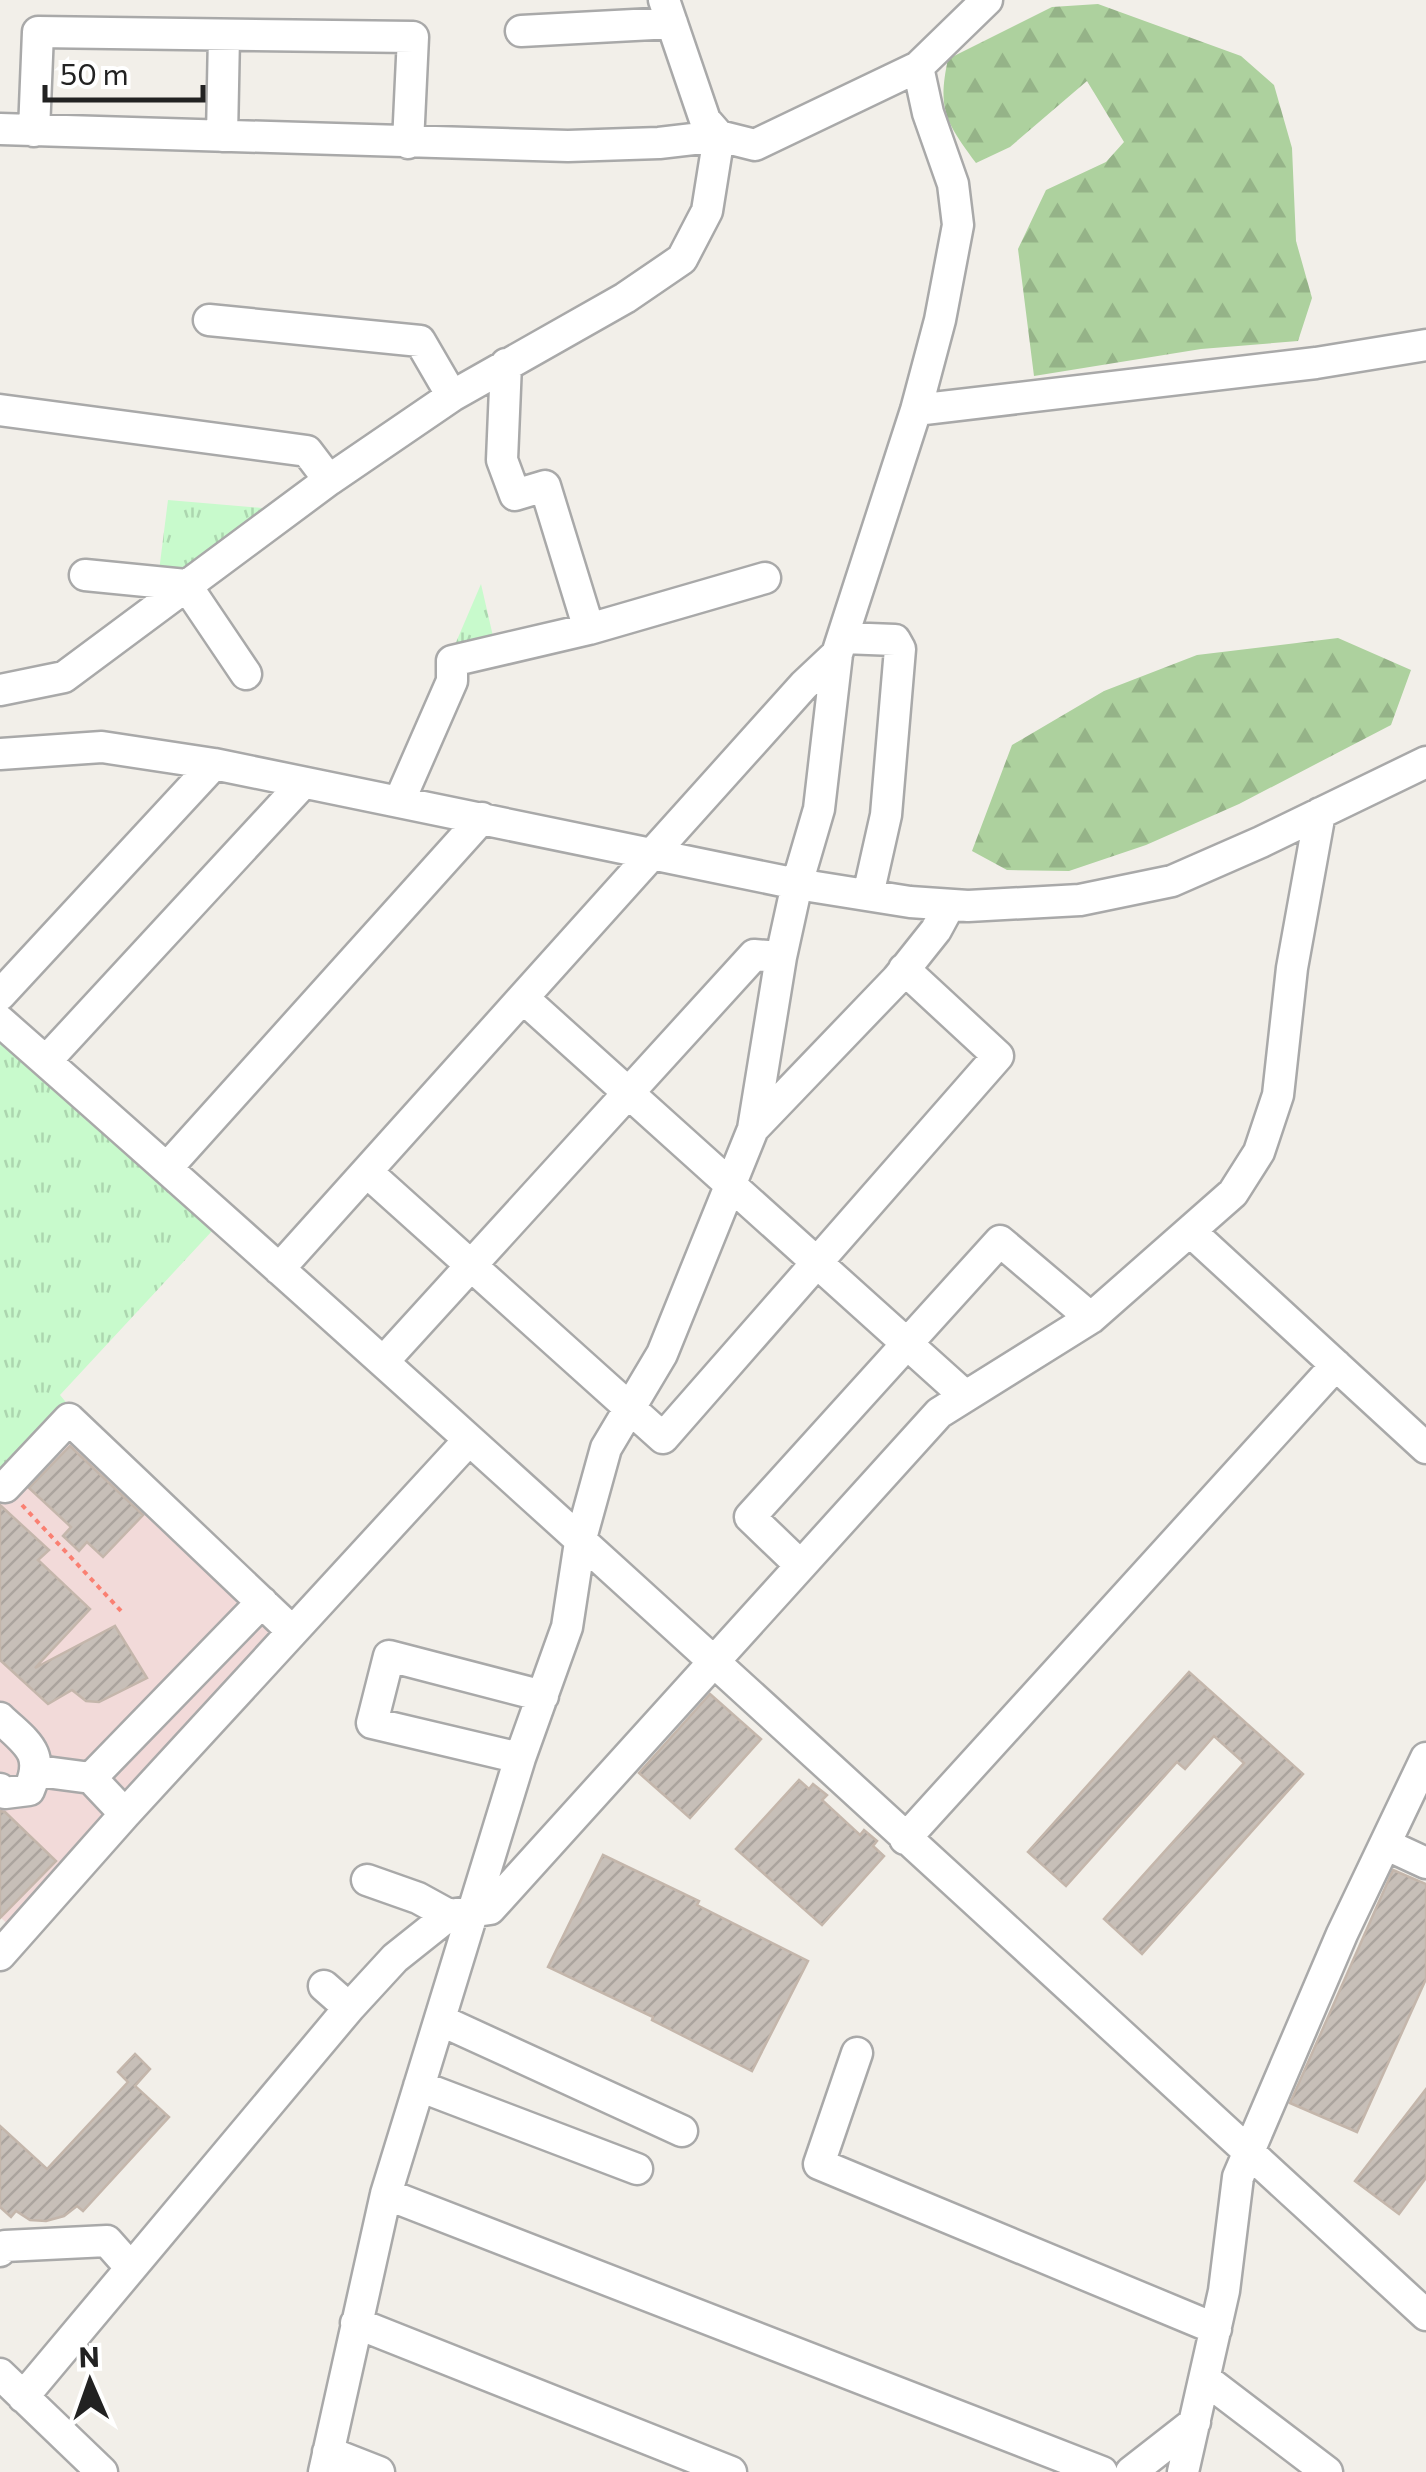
<svg xmlns="http://www.w3.org/2000/svg" width="1426" height="2472" viewBox="0 0 1426 2472" font-family="Commissioner,sans-serif">
<style>
.commercial{fill:#f2dad9}
.forest{fill:url(#forest-firs)}
.park{fill:url(#park-tufts)}
.building{fill:url(#building-hatch);stroke:#c4b6ab;stroke-width:2.5}
.lines{fill:none;stroke-linecap:round;stroke-linejoin:round}
.minor-casing{stroke:#a9a9a9;stroke-width:35}
.path{stroke:#fa8072;stroke-width:4;stroke-dasharray:5 5;stroke-linecap:butt}
.minor{stroke:#fff;stroke-width:30}
</style>
<defs>
<pattern id="forest-firs" width="22" height="20" patternUnits="userSpaceOnUse" patternTransform="scale(2.5)"><rect width="22" height="20" fill="#add19e"/><path d="M5 1l3.5 6h-7zM16 11l3.5 6h-7z" fill="#95b388"/></pattern>
<pattern id="park-tufts" width="24" height="20" patternUnits="userSpaceOnUse" patternTransform="scale(2.5)"><rect width="24" height="20" fill="#c8facc"/><path d="M3 7l-1-3M5 7V3M7 7l1-3M15 17l-1-3M17 17v-4M19 17l1-3" fill="none" stroke="#acd6af"/></pattern>
<pattern id="building-hatch" width="6" height="6" patternUnits="userSpaceOnUse" patternTransform="scale(2.5)"><rect width="6" height="6" fill="#c7bfb8"/><path d="M-1 1l2-2M0 6l6-6M5 7l2-2" fill="none" stroke="#aba49e"/></pattern>
</defs>
<rect width="100%" height="100%" fill="#f2efe9"/>
<!-- commercial -->
<path class="commercial" d="M 69,1406 L 293,1615 L 14,1930 L 0,1917 L 0,1471 Z"/>
<!-- forest -->
<path class="forest" d="M 1098,4 L 1241,56 L 1274,85 L 1292,148 L 1296,241 L 1312,298 L 1298,341 L 1201,349 L 1034,376 L 1018,249 L 1046,190 L 1106,162 L 1124,142 L 1087,81 L 1010,147 L 976,163 C 946,122 937,110 948,59 L 1052,7 Z
M 1338,638 L 1411,670 L 1391,725 L 1239,804 L 1146,845 L 1069,871 L 1007,870 L 972,851 L 1012,745 L 1104,691 L 1197,655 Z"/>
<!-- park -->
<path class="park" d="M 168,500 L 274,509 L 186,572 L 159,571 Z
M 481,584 L 495,645 L 451,654 Z
M 0,1040 L 212,1231 L 60,1395 L 69,1406 L 0,1471 Z"/>
<!-- building -->
<path class="building" d="M 70,1446 L 143,1515 L 103,1557 L 87,1542 L 79,1551 L 63,1536 L 71,1527 L 29,1488 Z
M 0,1505 L 49,1550 L 38,1560 L 90,1609 L 35,1668 L 115,1626 L 147,1678 L 99,1702 L 86,1701 L 72,1690 L 48,1704 L 0,1660 Z
M 1189,1672 L 1303,1774 L 1142,1954 L 1104,1919 L 1244,1763 L 1214,1736 L 1185,1769 L 1177,1762 L 1066,1886 L 1028,1852 Z
M 710,1694 L 761,1739 L 690,1818 L 639,1773 Z
M 799,1780 L 809,1789 L 813,1784 L 827,1795 L 822,1800 L 860,1835 L 864,1830 L 877,1841 L 873,1846 L 884,1856 L 822,1925 L 736,1849 Z
M 0,1811 L 5,1812 L 56,1861 L 0,1918 Z
M 603,1855 L 699,1901 L 697,1905 L 808,1961 L 752,2071 L 652,2020 L 653,2017 L 548,1967 Z
M 1393,1870 L 1426,1884 L 1426,1979 L 1357,2132 L 1290,2103 Z
M 135,2054 L 150,2069 L 135,2086 L 169,2117 L 83,2211 L 77,2206 L 64,2216 L 46,2221 L 30,2220 L 16,2211 L 11,2217 L 0,2207 L 0,2126 L 47,2169 L 128,2082 L 118,2072 Z
M 1426,2089 L 1426,2178 L 1399,2214 L 1355,2181 Z"/>
<g class="lines">
<defs>
<path id="minor" d="M 664,0 L 705,120 L 719,136
M 521,31 L 672,23
M 0,129 L 568,146 L 659,143 L 719,136 L 755,145 L 918,67 L 987,0
M 34,131 L 38,32 L 413,37 L 408,143
M 222,136 L 224,35
M 209,320 L 420,341 L 452,396
M 506,364 L 502,460 L 515,495 L 545,486 L 589,629
M 0,410 L 307,451 L 329,480
M 916,410 L 1316,363 L 1426,345
M 85,575 L 186,585 L 246,674
M 843,638 L 895,640 L 900,649 L 886,815 L 868,895
M 0,690 L 64,677 L 329,480 L 452,396 L 625,298 L 682,259 L 707,211 L 719,136
M 0,754 L 102,747 L 214,764 L 797,884 L 910,902 L 968,906 L 1080,900 L 1172,881 L 1261,842 L 1426,762
M 399,802 L 452,681 L 452,661 L 589,629 L 765,578
M 0,995 L 214,764
M 523,998 L 964,1395
M 0,1021 C 482,1445 954,1881 1426,2315
M 46,1061 L 303,783
M 753,1129 L 897,979 L 936,930 L 949,906
M 167,1168 L 482,818
M 367,1172 L 663,1438 L 998,1056 L 904,969
M 1191,1232 L 1426,1448
M 279,1269 L 804,685 L 837,654
M 383,1362 L 754,955 L 781,957
M 5,1487 L 69,1419 L 292,1631
M 800,1565 L 750,1517 L 1000,1241 L 1091,1318
M 0,1718 C 26,1743 46,1752 29,1790 L 5,1793 L 0,1789
M 520,1758 L 372,1723 L 389,1656 L 543,1696
M 38,1771 L 91,1778 L 125,1814
M 91,1778 L 262,1602
M 905,1839 L 1336,1365
M 1385,1844 L 1426,1863
M 367,1880 L 418,1898 L 449,1915
M 0,1955 L 125,1814 L 468,1441
M 324,1986 L 349,2008
M 440,2020 L 682,2131
M 857,2053 L 819,2164 L 1216,2329
M 419,2086 L 637,2169
M 386,2194 L 1102,2472
M 0,2251 L 5,2246 L 107,2241 L 131,2268
M 356,2323 L 731,2472
M 0,2374 L 102,2472
M 1205,2379 L 1327,2472
M 23,2397 L 349,2008 L 395,1958 L 449,1915 L 490,1909 L 939,1413 L 1091,1318 L 1233,1193 L 1259,1152 L 1278,1095 L 1292,968 L 1320,813
M 328,2452 L 379,2472
M 324,2472 L 386,2194 L 520,1758 L 567,1627 L 580,1542 L 606,1448 L 662,1354 L 753,1129 L 781,957 L 797,884 L 819,809 L 837,654 L 916,410 L 940,320 L 958,225 L 953,184 L 928,113 L 918,67
M 1131,2472 L 1195,2422
M 1183,2472 L 1224,2291 L 1238,2177 L 1342,1934 L 1426,1758"/>
</defs>
<!-- minor casing -->
<use href="#minor" class="minor-casing"/>
<!-- path -->
<path class="path" d="M 22,1505 L 122,1612"/>
<!-- minor -->
<use href="#minor" class="minor"/>
</g>
<!-- north arrow -->
<g transform="translate(90 2382) rotate(358)" stroke="#ffffff" stroke-width="8" paint-order="stroke">
<path d="M0-8L18 38L0 25L-18 38Z" fill="#222222"/>
<text y="-15" font-size="28" font-weight="bold" text-anchor="middle" fill="#222222">N</text>
</g>
<!-- scale -->
<path d="M45 85v15h158v-15" fill="none" stroke="#222222" stroke-width="5"/>
<text x="60" y="85" font-size="30" fill="#222222" stroke="#ffffff" stroke-width="8" paint-order="stroke">50 m</text>
</svg>
